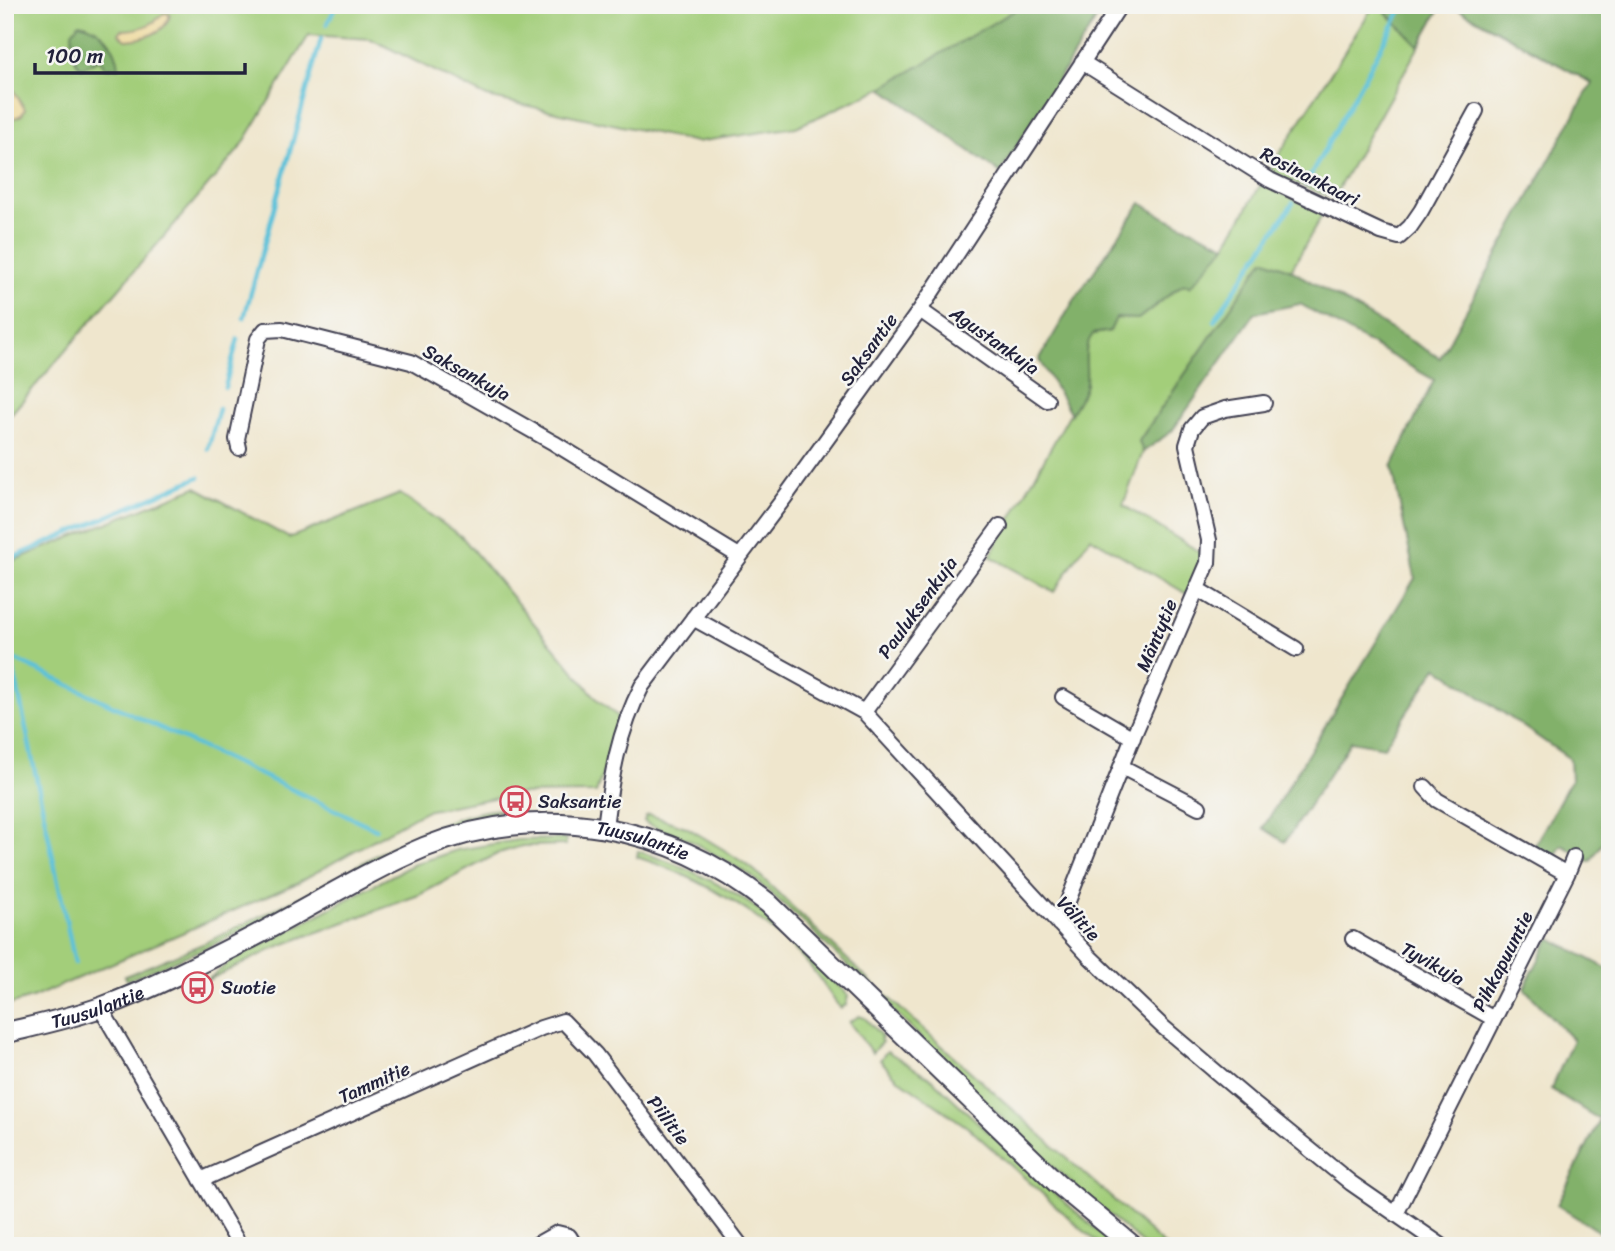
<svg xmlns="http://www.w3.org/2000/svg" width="1615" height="1251" viewBox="0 0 1615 1251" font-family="Sriracha,sans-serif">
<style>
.green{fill:#a3ce7a;stroke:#62785a;stroke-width:2}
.forest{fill:#82b16a;stroke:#526a52;stroke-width:2}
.sand{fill:#eeda9e;stroke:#887e6c;stroke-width:2}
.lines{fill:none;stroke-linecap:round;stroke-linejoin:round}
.stream{stroke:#5bc1d9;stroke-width:4.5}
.minor-casing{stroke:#413f51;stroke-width:18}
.secondary-casing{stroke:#413f51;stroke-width:23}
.minor{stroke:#fff;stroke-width:14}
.secondary{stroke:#fff;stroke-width:19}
.labels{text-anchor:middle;stroke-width:5;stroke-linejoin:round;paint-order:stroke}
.street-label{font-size:19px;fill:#22223b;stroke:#f6f6f2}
.poi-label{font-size:19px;fill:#22223b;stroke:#f6f6f2;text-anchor:start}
</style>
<rect width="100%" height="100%" fill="#f6f6f2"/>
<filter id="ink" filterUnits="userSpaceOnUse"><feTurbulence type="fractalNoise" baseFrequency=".0143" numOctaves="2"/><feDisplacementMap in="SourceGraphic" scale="14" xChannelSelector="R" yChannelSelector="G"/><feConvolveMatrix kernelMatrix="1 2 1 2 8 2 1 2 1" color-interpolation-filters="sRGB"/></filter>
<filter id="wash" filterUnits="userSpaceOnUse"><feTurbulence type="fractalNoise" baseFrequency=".00686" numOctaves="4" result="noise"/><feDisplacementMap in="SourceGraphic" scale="28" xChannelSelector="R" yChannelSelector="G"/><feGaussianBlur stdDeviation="1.57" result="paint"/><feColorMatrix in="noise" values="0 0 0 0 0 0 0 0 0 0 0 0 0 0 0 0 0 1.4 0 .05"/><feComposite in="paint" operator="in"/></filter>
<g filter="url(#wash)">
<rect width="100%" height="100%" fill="#efe6cd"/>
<!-- green -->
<path class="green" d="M 5,5 L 1024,5 L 882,88 L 796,127 L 696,142 L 487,97 L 371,39 L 309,35 L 241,147 L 5,421 Z
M 1374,5 L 1379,5 L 1419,46 L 1333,198 L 1279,177 L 1270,169 Z
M 1261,184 L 1324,212 L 1291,270 L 1264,260 L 1139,441 L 1143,452 L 1123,505 L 1203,554 L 1187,594 L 1090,537 L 1054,592 L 990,556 L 1086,385 L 1085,352 L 1088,340 L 1093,334 L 1110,331 L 1115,318 L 1138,319 L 1182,285 L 1186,284 L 1190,286 L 1226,245 Z
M 196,487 L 289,538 L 400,494 L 462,537 L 597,699 L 621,719 L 596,793 L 514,794 L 425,811 L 295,884 L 32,998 L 5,1006 L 5,564 Z
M 505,809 L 405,846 L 321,891 L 318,887 C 374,858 442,811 505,809 Z
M 650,815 L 686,827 L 726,851 L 754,870 L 873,984 L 1165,1246 L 1145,1246 L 1045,1160 L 799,918 L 750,875 L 689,840 L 647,824 L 644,821 L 646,816 Z
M 566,839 L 566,845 L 522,846 L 499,853 L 419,895 L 279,946 L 206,981 L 231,961 L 412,865 L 457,850 L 518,840 Z
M 638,851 C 685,866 732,888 771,919 C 797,941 820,967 844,991 L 848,996 L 846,1005 L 840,1008 C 827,991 816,971 801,956 C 755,910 699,877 637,857 Z
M 310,892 L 312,896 L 215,944 L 127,980 L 125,976 L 205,943 Z
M 859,1016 L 865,1018 L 882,1037 L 880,1039 L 882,1042 L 872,1053 L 849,1022 Z
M 887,1051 L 932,1079 L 1032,1173 L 1115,1246 L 1102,1246 L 1085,1232 L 970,1129 L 897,1078 L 880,1060 Z"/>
<!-- forest -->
<path class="forest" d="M 1024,5 L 1105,5 L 1000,173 L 882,88 Z
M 1379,5 L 1442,5 L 1419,46 Z
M 1451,5 L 1610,5 L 1610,832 L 1590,862 L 1562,845 L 1553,859 L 1534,847 L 1571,780 L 1570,759 L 1437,667 L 1384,747 L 1351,741 L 1285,842 L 1263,828 L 1415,578 L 1392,467 L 1434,380 L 1300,304 L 1255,313 L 1172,431 L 1143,452 L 1139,441 L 1264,259 L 1291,270 L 1440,358 L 1592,83 Z
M 79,23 C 100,26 117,46 119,67 L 106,68 L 99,59 L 82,68 C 71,60 73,46 72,32 Z
M 1141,203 L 1162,216 L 1226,245 L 1190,287 L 1186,284 L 1182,285 L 1138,319 L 1116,318 L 1110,331 L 1093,334 C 1081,350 1088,365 1086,383 C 1085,393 1076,404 1071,414 L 1039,360 L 1073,302 Z
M 1550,938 L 1610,970 L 1610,1239 L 1557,1205 L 1600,1120 L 1551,1089 L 1573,1040 L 1524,988 Z"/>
<!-- sand -->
<path class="sand" d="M 164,13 L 170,14 C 167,33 143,39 126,40 L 119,34 L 121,30 C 139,30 152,26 164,13 Z
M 5,69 L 11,86 L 25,109 L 22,115 L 15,118 L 5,116 Z"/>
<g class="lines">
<!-- stream -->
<path class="stream" d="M 327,24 L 337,5
M 1306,184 L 1404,5
M 244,318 L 321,39
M 1214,321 L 1293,203
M 225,387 L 238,339
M 208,449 L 219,409
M 5,561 L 199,477
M 5,655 L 376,829
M 11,657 L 75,963"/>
</g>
</g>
<g filter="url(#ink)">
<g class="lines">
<defs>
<path id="minor" d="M 1082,62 L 1270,180 L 1381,232 L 1399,237 L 1410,227 L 1421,211 L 1476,111
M 920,310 L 1047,400
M 239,448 L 237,439 L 258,339 L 265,330 L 282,329 L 411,362 L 554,443 L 739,556
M 1197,589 L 1296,649
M 693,618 L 864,712 L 1090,957 L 1163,1027 L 1254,1104 L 1351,1183 L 1442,1246
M 1063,697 L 1133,738
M 864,712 L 1000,526
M 1122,767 L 1199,807
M 605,828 C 611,777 618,732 642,686 L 785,497 L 920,310 L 1120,5
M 1567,874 L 1574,857
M 1059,924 L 1130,744 L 1208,563 L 1209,540 L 1187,445 L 1192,429 L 1202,417 L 1225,409 L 1264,403
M 1353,939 L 1494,1019
M 100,1007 L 240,1246
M 201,1180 L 541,1028 L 563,1021 L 595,1054 L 741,1246
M 1396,1214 L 1567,874 L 1437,800 L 1425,787
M 534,1246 L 557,1233 L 569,1236 L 575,1246"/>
<g id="secondary">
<path id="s1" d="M 5,1033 C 38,1025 71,1018 102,1007 C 151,989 200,964 247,940 C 306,910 363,873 425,847 C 544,800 670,825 768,903 L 1057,1183 L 1133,1246"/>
</g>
</defs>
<!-- minor casing -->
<use href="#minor" class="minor-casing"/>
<!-- secondary casing -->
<use href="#secondary" class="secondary-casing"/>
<!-- minor -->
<use href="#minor" class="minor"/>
<!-- secondary -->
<use href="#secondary" class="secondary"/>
</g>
</g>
<!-- icons -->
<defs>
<symbol id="bus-ring" viewBox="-11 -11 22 22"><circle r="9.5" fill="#f6f6f2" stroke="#d1495b" stroke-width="1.5"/><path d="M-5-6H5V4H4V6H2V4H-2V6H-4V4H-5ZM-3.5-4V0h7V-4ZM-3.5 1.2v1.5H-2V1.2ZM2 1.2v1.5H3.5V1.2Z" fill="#d1495b"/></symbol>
</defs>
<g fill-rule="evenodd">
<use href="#bus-ring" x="498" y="784" width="35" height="35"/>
<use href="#bus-ring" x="180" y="970" width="35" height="35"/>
</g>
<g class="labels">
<!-- street labels -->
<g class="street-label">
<text transform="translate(1310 176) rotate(27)" y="7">Rosinankaari</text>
<text transform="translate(995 340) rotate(35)" y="7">Agustankuja</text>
<text transform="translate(868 349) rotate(-54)" y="7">Saksantie</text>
<text transform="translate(467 372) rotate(29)" y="7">Saksankuja</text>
<text transform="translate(917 607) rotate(-54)" y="7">Pauluksenkuja</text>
<text transform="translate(1156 635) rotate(-67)" y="7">Mäntytie</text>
<text dy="7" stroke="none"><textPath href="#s1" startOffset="684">Tuusulantie</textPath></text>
<text transform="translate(1079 918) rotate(47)" y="7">Välitie</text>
<text transform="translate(1502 961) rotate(-63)" y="7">Pihkapuuntie</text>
<text transform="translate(1433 963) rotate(29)" y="7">Tyvikuja</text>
<text dy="7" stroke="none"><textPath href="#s1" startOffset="96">Tuusulantie</textPath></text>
<text transform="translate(374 1082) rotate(-24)" y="7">Tammitie</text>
<text transform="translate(669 1120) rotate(53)" y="7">Piilitie</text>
</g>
<!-- poi labels -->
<g class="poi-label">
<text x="538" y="808">Saksantie</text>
<text x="221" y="994">Suotie</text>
</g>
</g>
<!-- margin -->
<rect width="1615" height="1251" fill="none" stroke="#f6f6f2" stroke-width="28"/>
<!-- scale -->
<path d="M35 63v10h210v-10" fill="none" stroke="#22223b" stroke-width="3.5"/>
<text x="46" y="63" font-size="21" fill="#22223b" stroke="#f6f6f2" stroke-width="5" paint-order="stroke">100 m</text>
</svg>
